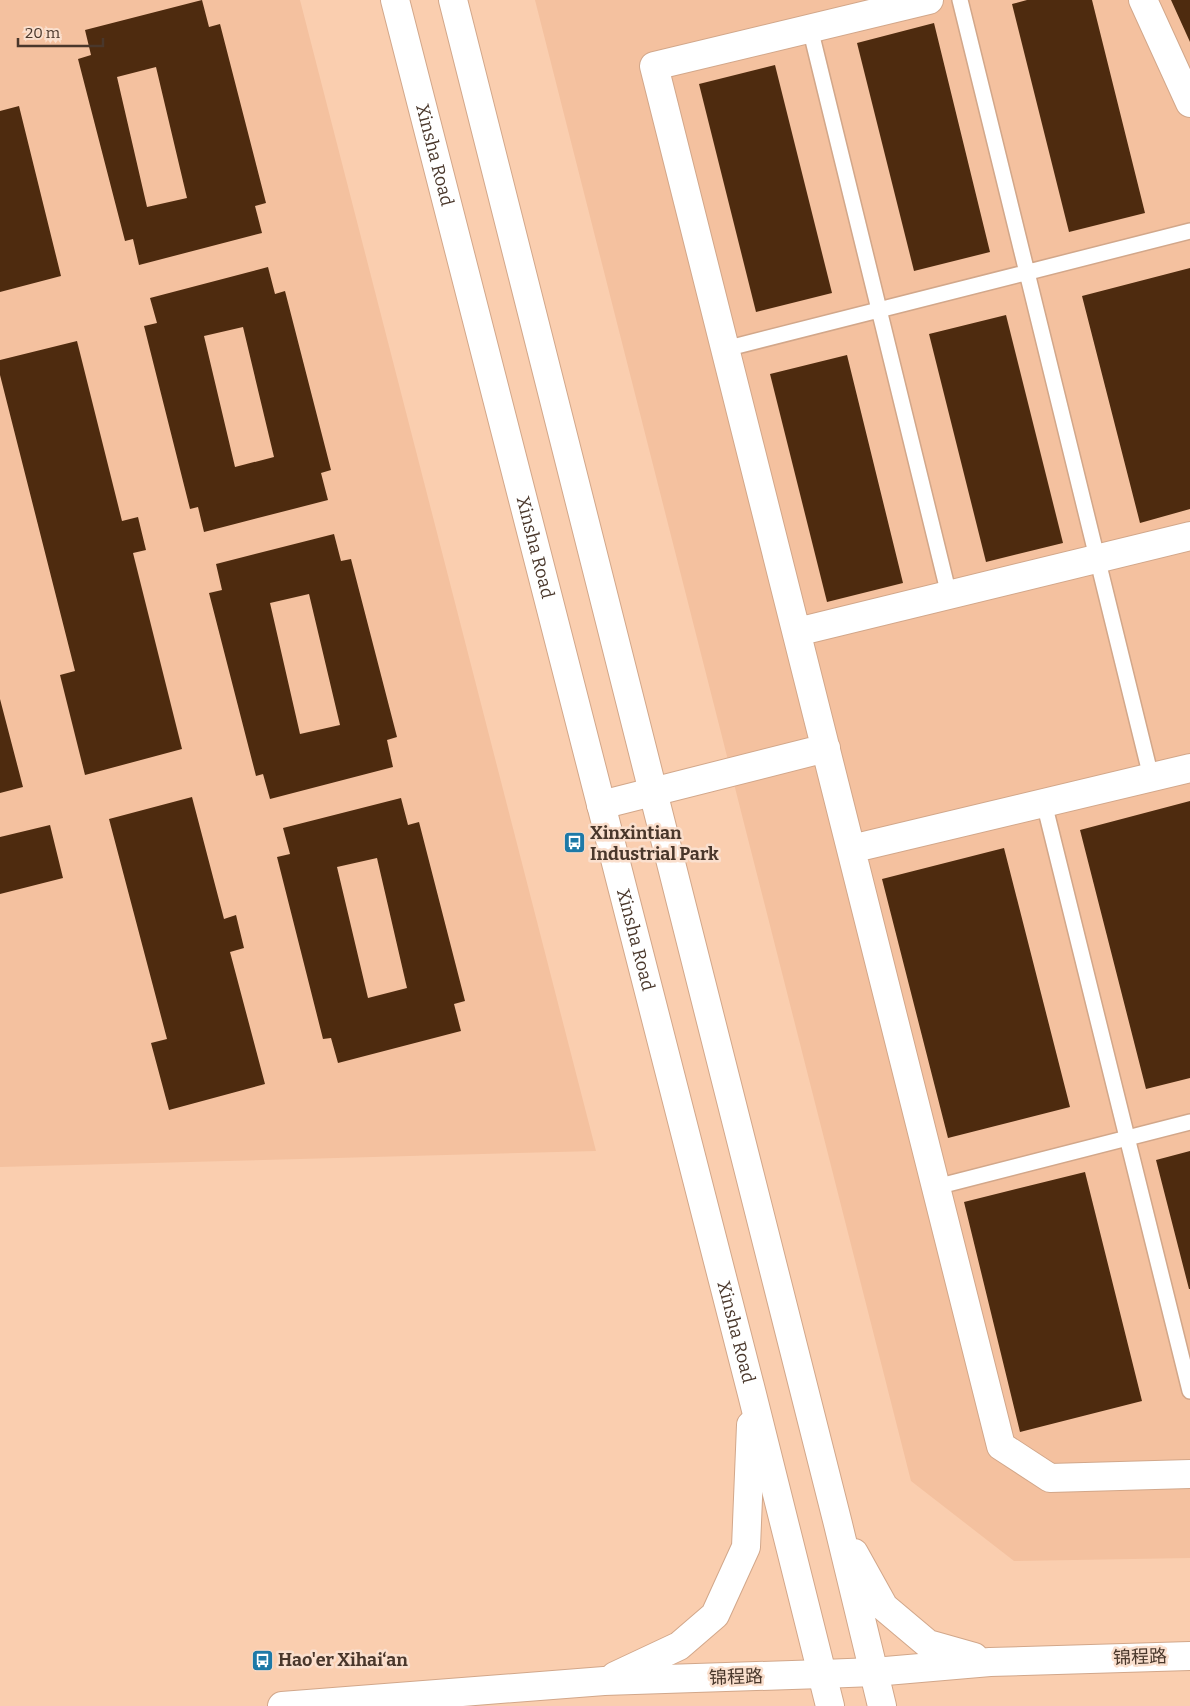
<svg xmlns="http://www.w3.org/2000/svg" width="1190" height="1706" viewBox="0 0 1190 1706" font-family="Bitter,'Noto Sans SC',serif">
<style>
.built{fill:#f4c19f}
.building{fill:#4e2b0f;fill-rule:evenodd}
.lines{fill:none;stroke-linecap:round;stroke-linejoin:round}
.lane-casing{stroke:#d2a78a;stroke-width:18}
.street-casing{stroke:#d2a78a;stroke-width:30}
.secondary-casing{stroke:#d2a78a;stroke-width:30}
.lane{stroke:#fff;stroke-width:15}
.street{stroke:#fff;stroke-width:28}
.secondary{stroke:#fff;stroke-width:28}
.labels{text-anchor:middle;stroke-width:5;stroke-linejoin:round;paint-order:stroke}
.street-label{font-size:18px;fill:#49372b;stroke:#fadfcd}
.poi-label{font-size:18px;font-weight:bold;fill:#49372b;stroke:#fadfcd;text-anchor:start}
</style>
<rect width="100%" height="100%" fill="#faceaf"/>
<!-- built -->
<path class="built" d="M 0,0 L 300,0 L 596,1151 L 0,1167 Z
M 535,0 L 1190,0 L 1190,1558 L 1014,1561 L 911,1481 Z"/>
<!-- building -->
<path class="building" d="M 202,0 L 209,27 L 220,24 L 266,203 L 255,206 L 262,233 L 139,265 L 133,239 L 125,241 L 78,59 L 91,55 L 85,30 ZM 156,67 L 187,198 L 147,207 L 117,77 Z
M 1027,0 L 1092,0 L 1145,213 L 1069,232 L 1012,4 Z
M 1171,0 L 1190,0 L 1190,42 Z
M 934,23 L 990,252 L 914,271 L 857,43 Z
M 775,65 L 832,293 L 756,312 L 699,84 Z
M 19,106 L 61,276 L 0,292 L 0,111 Z
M 268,267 L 275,294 L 285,291 L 331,470 L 321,473 L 328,500 L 204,532 L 198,507 L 190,509 L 144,326 L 157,323 L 150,298 ZM 243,327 L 274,457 L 235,467 L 204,336 Z
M 1190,268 L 1190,509 L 1140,523 L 1082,296 Z
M 1006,315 L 1063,543 L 986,562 L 929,334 Z
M 77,341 L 122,521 L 138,517 L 146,550 L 133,553 L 182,749 L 85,775 L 60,675 L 75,671 L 0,375 L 0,360 Z
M 847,355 L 903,583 L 827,602 L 770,374 Z
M 334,534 L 341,561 L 351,559 L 397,737 L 387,740 L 393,767 L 270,799 L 263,774 L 256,776 L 209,593 L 222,590 L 216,564 ZM 309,594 L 340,725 L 300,734 L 270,603 Z
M 0,699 L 23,787 L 0,793 Z
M 192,797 L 224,919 L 236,915 L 244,948 L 230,952 L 265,1084 L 169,1110 L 151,1043 L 167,1039 L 109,819 Z
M 401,798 L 408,825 L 419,822 L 465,1001 L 454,1004 L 461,1031 L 338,1063 L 331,1038 L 323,1039 L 277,857 L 290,854 L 283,828 ZM 377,858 L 407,988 L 368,998 L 337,867 Z
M 1190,801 L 1190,1078 L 1146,1089 L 1080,830 Z
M 50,825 L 63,878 L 0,894 L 0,837 Z
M 1004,848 L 1070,1107 L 948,1138 L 882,879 Z
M 1190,1151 L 1190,1289 L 1189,1289 L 1156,1160 Z
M 1085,1172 L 1142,1401 L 1020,1432 L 964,1202 Z"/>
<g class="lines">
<defs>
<path id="lane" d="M 960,0 L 1151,777
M 810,28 L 949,595
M 725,349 L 1190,231
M 1044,803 L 1190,1391
M 936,1187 L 1190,1122"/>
<path id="street" d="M 929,0 L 654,66 L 1001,1446 L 1050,1478 L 1190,1474
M 1143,0 L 1190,103
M 797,632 L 1190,536
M 601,805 L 826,748
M 851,849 L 1190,768"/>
<g id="secondary">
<path id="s1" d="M 395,0 L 752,1394 L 830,1706"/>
<path d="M 453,0 L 838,1524 L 882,1706"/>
<path d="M 854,1553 L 884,1607 L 928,1644 L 974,1657"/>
<path d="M 615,1676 L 679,1646 L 715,1615 L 746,1547 L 751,1425"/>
<path d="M 282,1706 L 604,1681 L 822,1674 L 874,1672 L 990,1662 L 1190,1656"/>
</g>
</defs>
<!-- lane casing -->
<use href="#lane" class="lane-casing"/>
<!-- street casing -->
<use href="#street" class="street-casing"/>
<!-- secondary casing -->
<use href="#secondary" class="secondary-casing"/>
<!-- lane -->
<use href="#lane" class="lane"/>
<!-- street -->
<use href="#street" class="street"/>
<!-- secondary -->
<use href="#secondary" class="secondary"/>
</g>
<!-- icons -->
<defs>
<symbol id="bus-square" viewBox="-11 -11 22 22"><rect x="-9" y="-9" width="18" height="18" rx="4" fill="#1d79a7" stroke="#fadfcd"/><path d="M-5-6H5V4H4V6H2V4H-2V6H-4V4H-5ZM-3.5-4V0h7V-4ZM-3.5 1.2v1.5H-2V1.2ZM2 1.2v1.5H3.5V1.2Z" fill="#fff"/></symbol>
</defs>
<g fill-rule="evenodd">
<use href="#bus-square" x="562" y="830" width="25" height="25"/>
<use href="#bus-square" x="250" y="1648" width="25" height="25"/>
</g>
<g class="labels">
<!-- street labels -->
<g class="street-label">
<text dy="6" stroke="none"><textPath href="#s1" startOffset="160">Xinsha Road</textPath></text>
<text dy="6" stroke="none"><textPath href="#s1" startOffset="565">Xinsha Road</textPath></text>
<text dy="6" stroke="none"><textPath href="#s1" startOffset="970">Xinsha Road</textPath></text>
<text dy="6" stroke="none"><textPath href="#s1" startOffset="1375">Xinsha Road</textPath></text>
<text transform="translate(1140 1657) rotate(-2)" y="6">锦程路</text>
<text transform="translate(736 1677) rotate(-2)" y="6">锦程路</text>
</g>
<!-- poi labels -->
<g class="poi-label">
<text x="590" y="839">Xinxintian<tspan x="590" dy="21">Industrial Park</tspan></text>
<text x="278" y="1666">Hao'er Xihai‘an</text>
</g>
</g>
<!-- scale -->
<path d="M18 38v8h85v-8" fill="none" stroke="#49372b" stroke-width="2.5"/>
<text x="25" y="38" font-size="15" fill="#49372b" stroke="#fadfcd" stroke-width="4" paint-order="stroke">20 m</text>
</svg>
